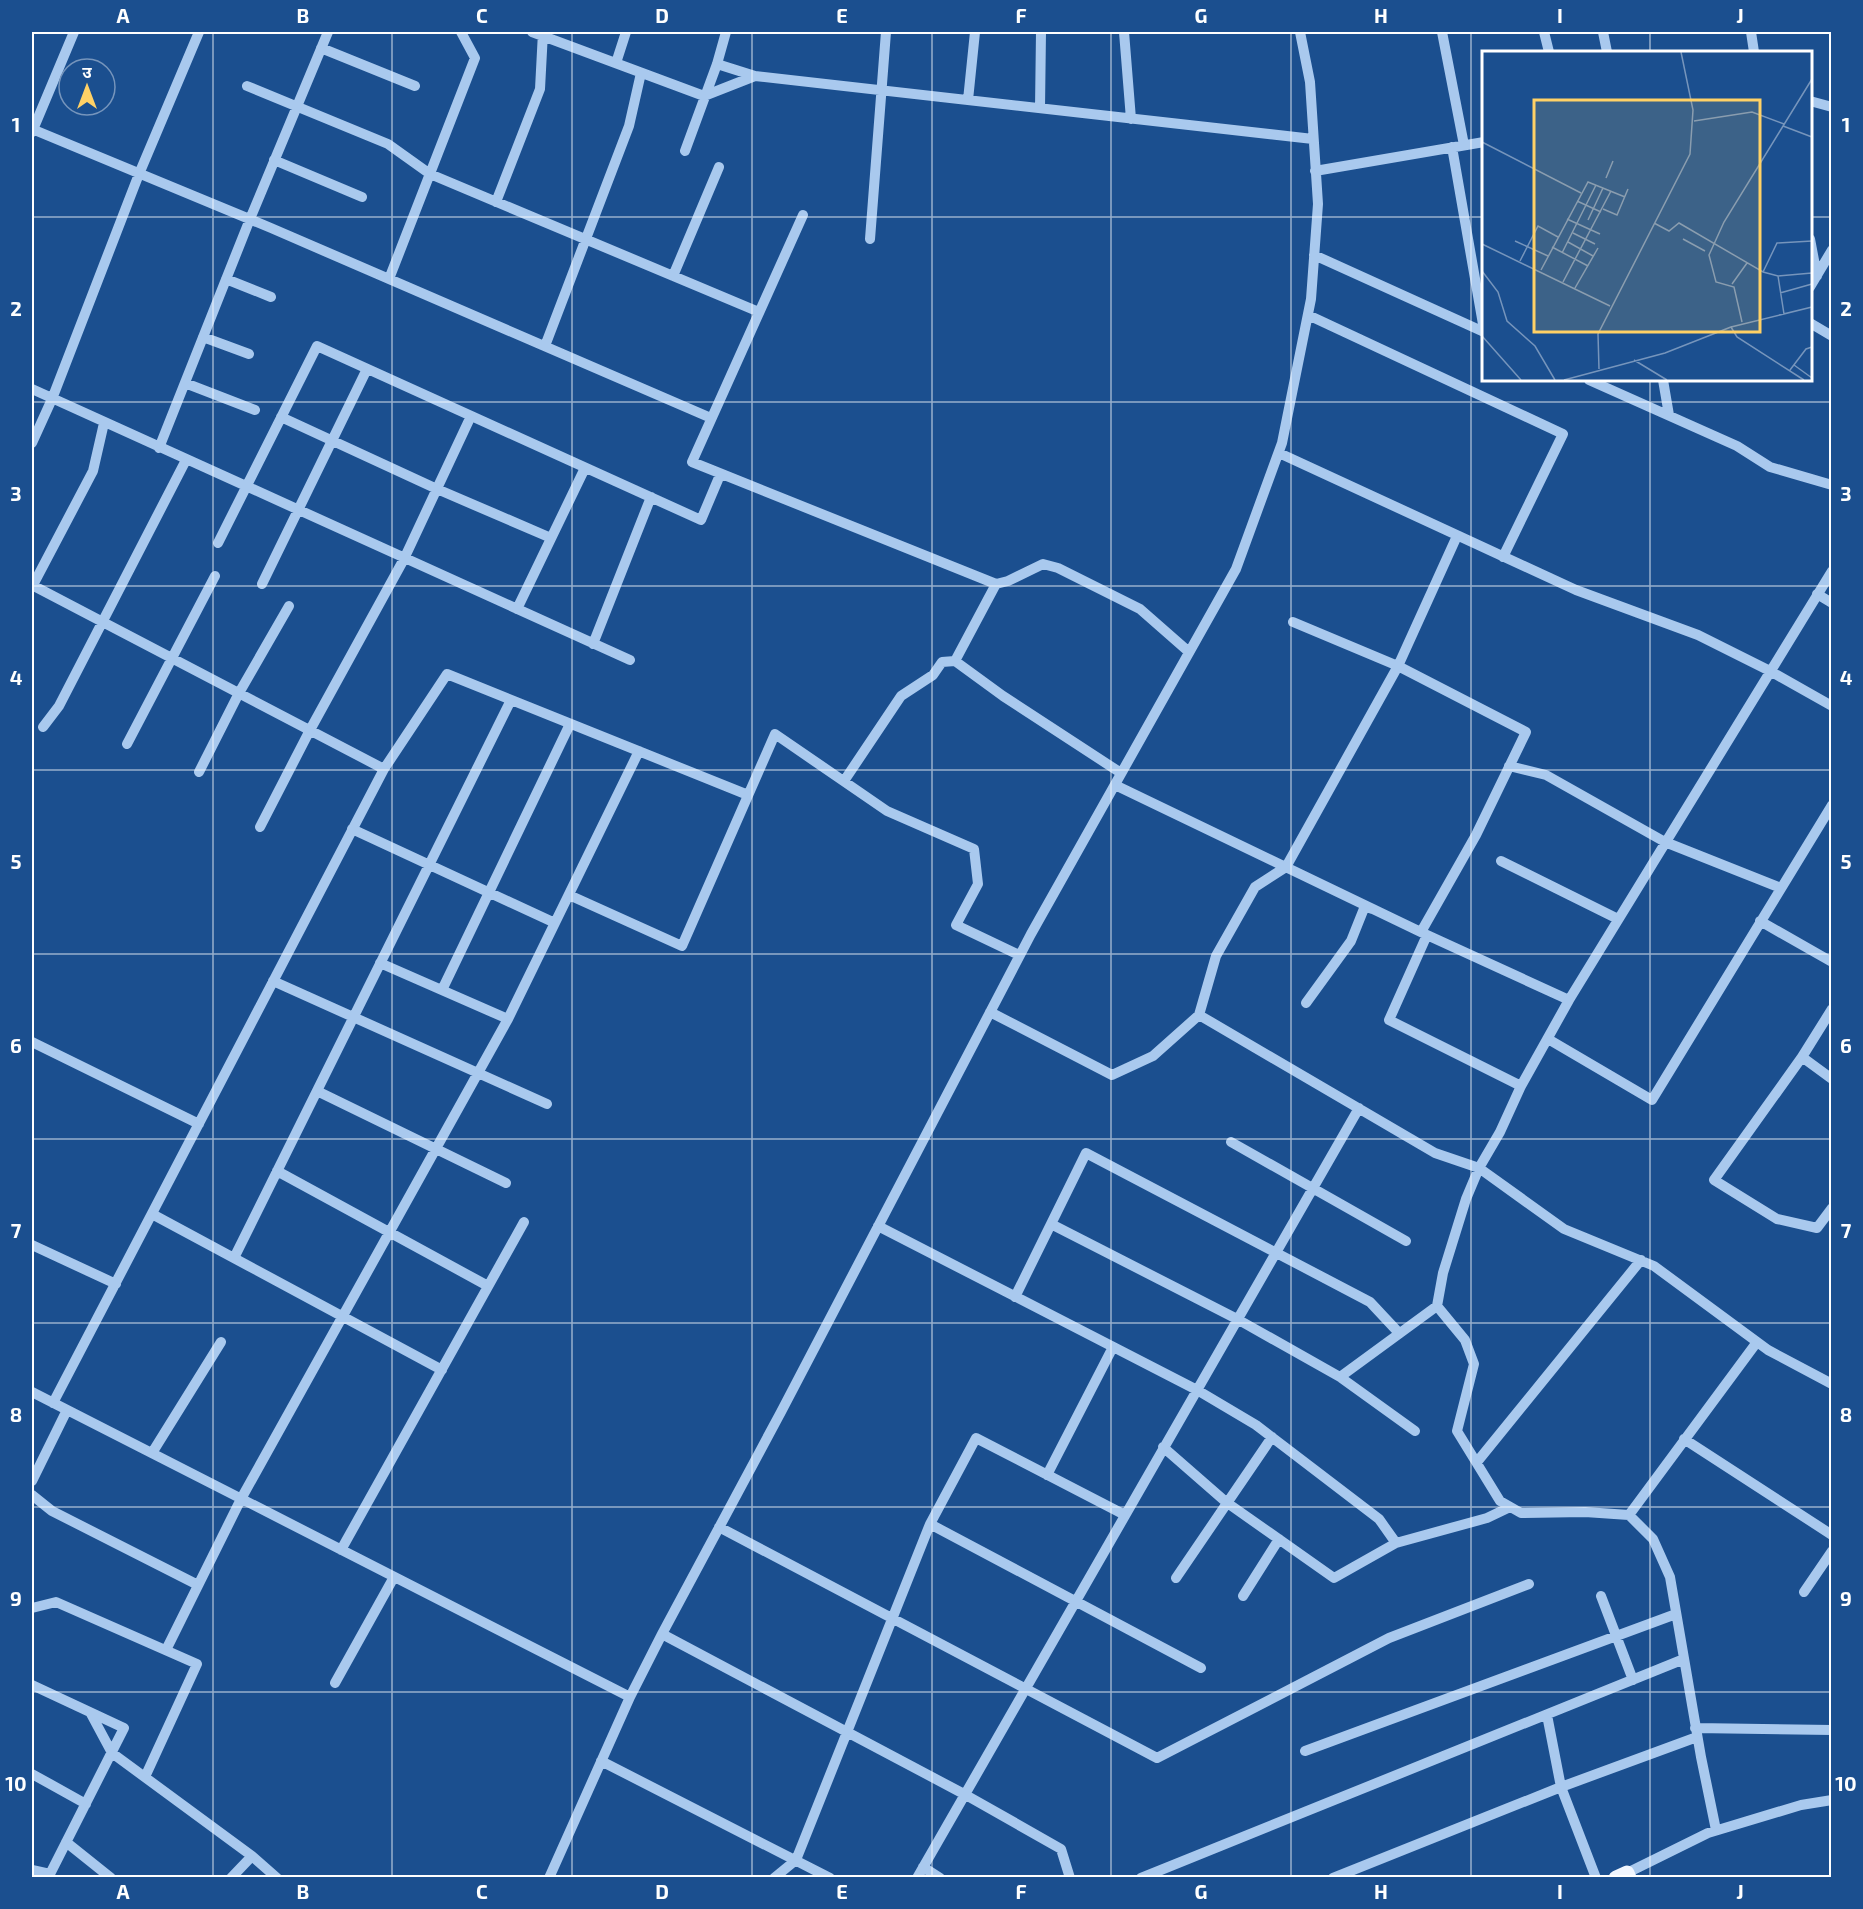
<svg xmlns="http://www.w3.org/2000/svg" width="1863" height="1909" viewBox="0 0 1863 1909" font-family="'Exo 2','Noto Sans Devanagari',sans-serif">
<style>
.lines{fill:none;stroke-linecap:round;stroke-linejoin:round}
.minor{stroke:#a9c9ee;stroke-width:10}
.major{stroke:#f0f6ff;stroke-width:15}
.grid{fill:none;stroke:#fff;stroke-width:1.5;stroke-opacity:0.55}
.inset-road{fill:none;stroke:#7695bc;stroke-width:1.5}
.view{fill:#ffd166;fill-opacity:0.15;stroke:#ffd166;stroke-width:3}
.inset-edge{fill:none;stroke:#fff;stroke-width:3}
.neatline{fill:none;stroke:#fff;stroke-width:2}
.grid-label{font-size:20px;text-anchor:middle;font-weight:bold;fill:#fff}
</style>
<rect width="100%" height="100%" fill="#1b4f8f"/>
<g class="lines">
<!-- minor -->
<path class="minor" d="M 532,32 L 704,96 L 755,76
M 1124,32 L 1131,119
M 1442,32 L 1464,145
M 1544,32 L 1549,52
M 1603,32 L 1607,52
M 1751,32 L 1754,52
M 321,48 L 415,86
M 616,63 L 626,32
M 717,64 L 755,76 L 1313,139
M 247,86 L 388,144 L 430,174 L 759,312
M 968,100 L 975,32
M 1810,101 L 1832,107
M 1040,108 L 1041,32
M 32,129 L 271,228 L 711,418
M 32,132 L 74,32
M 1452,147 L 1484,330
M 685,151 L 717,64 L 726,32
M 274,160 L 362,197
M 1315,171 L 1484,142
M 496,202 L 540,89 L 543,32
M 803,215 L 692,462 L 996,584 L 1008,581 L 1043,564 L 1058,568 L 1140,609 L 1189,652
M 870,239 L 886,32
M 1810,239 L 1817,276
M 1314,255 L 1484,332
M 673,276 L 719,167
M 226,279 L 271,297
M 389,279 L 475,58 L 461,32
M 1810,287 L 1832,250
M 1308,315 L 1563,434 L 1503,557
M 1810,323 L 1832,336
M 203,337 L 249,354
M 545,346 L 629,126 L 641,73
M 1589,380 L 1737,446 L 1770,467 L 1832,485
M 1663,380 L 1669,415
M 185,383 L 255,410
M 32,389 L 630,660
M 281,417 L 437,489 L 551,538
M 32,443 L 52,399 L 139,174 L 199,32
M 159,448 L 250,219 L 328,32
M 1279,453 L 1576,590 L 1698,635 L 1770,671 L 1832,706
M 218,543 L 317,346 L 701,520 L 720,475
M 262,584 L 367,369
M 996,584 L 955,661 L 1003,696 L 1121,773
M 32,585 L 384,769
M 32,587 L 93,471 L 104,423
M 1817,594 L 1832,603
M 517,609 L 585,468
M 1293,622 L 1398,666 L 1526,732 L 1476,835 L 1421,932
M 593,644 L 651,497
M 43,727 L 59,706 L 186,460
M 127,744 L 215,576
M 1509,766 L 1546,775 L 1665,842 L 1781,888
M 199,772 L 239,693 L 289,606
M 844,781 L 901,696 L 933,675 L 942,662 L 955,661
M 1115,785 L 1427,935 L 1569,1000
M 260,827 L 310,730 L 404,559 L 471,416
M 352,829 L 555,923
M 1501,861 L 1618,919
M 569,895 L 682,946 L 775,734 L 887,811 L 974,849 L 978,884 L 956,925 L 1019,955
M 1760,921 L 1832,962
M 1427,935 L 1389,1020 L 1521,1086
M 380,963 L 508,1019
M 273,981 L 547,1104
M 442,990 L 570,724
M 1306,1003 L 1351,941 L 1365,906 L 1372,909
M 1832,1009 L 1802,1057 L 1832,1079
M 990,1012 L 1112,1075 L 1153,1056 L 1199,1015 L 1435,1153 L 1479,1168 L 1564,1229 L 1654,1266 L 1768,1350 L 1832,1384
M 1199,1015 L 1216,956 L 1255,887 L 1286,867 L 1398,666 L 1457,536
M 1548,1039 L 1652,1100 L 1832,805
M 32,1042 L 199,1124
M 1802,1057 L 1714,1180 L 1777,1219 L 1817,1228 L 1832,1208
M 317,1091 L 506,1183
M 1231,1142 L 1406,1241
M 277,1171 L 488,1286
M 152,1214 L 442,1370
M 1051,1224 L 1237,1319 L 1340,1377 L 1415,1431
M 878,1226 L 1197,1390 L 1256,1425 L 1379,1519 L 1396,1543
M 32,1245 L 116,1284
M 234,1258 L 511,700
M 1015,1297 L 1086,1153 L 1370,1302 L 1399,1333
M 1340,1377 L 1437,1306
M 32,1392 L 630,1697
M 53,1403 L 384,769 L 447,674 L 748,795
M 1684,1439 L 1832,1535
M 1163,1447 L 1226,1502 L 1334,1578 L 1396,1543 L 1487,1518 L 1510,1507
M 152,1453 L 221,1342
M 1477,1462 L 1641,1260
M 1047,1475 L 1113,1347
M 32,1481 L 67,1410
M 32,1495 L 52,1511 L 198,1585
M 1629,1515 L 1757,1342
M 930,1524 L 1201,1668
M 719,1527 L 1157,1758 L 1389,1638 L 1529,1584
M 341,1550 L 524,1222
M 1176,1578 L 1272,1437
M 1804,1592 L 1832,1551
M 1243,1596 L 1279,1539
M 1601,1596 L 1633,1680
M 32,1608 L 56,1602 L 197,1664 L 145,1777
M 662,1634 L 964,1794 L 1061,1849 L 1070,1878
M 166,1650 L 241,1499 L 508,1019 L 639,751
M 335,1683 L 394,1577
M 32,1685 L 124,1728 L 48,1878
M 90,1712 L 112,1753 L 252,1856 L 277,1878
M 1547,1715 L 1561,1787 L 1596,1878
M 1695,1728 L 1832,1730
M 1305,1751 L 1676,1614
M 601,1761 L 830,1878
M 32,1774 L 86,1804
M 1716,1830 L 1701,1757 L 1670,1577 L 1653,1539 L 1629,1515 L 1585,1512 L 1521,1513 L 1500,1501 L 1457,1431 L 1474,1364 L 1465,1340 L 1437,1306 L 1443,1273 L 1466,1199 L 1479,1168 L 1500,1132 L 1521,1086 L 1569,1000 L 1832,571
M 66,1842 L 111,1878
M 923,1867 L 940,1878
M 32,1870 L 50,1874
M 1627,1873 L 1708,1833 L 1801,1805 L 1832,1800
M 231,1878 L 252,1856
M 549,1878 L 630,1697 L 662,1634 L 781,1412 L 1031,934 L 1236,569 L 1282,443 L 1311,299 L 1318,204 L 1310,82 L 1300,32
M 774,1878 L 796,1860 L 930,1524 L 976,1438 L 1125,1515
M 917,1878 L 1359,1108
M 1141,1878 L 1684,1659
M 1333,1878 L 1561,1787 L 1697,1737"/>
<!-- major -->
<path class="major" d="M 1616,1878 L 1627,1873 L 1629,1878"/>
</g>
<!-- grid -->
<path class="grid" d="M 213,32 L 213,1878M 392,32 L 392,1878M 572,32 L 572,1878M 752,32 L 752,1878M 932,32 L 932,1878M 1111,32 L 1111,1878M 1291,32 L 1291,1878M 1471,32 L 1471,1878M 1650,32 L 1650,52M 32,217 L 1484,217M 1810,217 L 1832,217M 1650,380 L 1650,1878M 32,402 L 1832,402M 32,586 L 1832,586M 32,770 L 1832,770M 32,954 L 1832,954M 32,1139 L 1832,1139M 32,1323 L 1832,1323M 32,1507 L 1832,1507M 32,1692 L 1832,1692"/>
<!-- overview -->
<g transform="translate(1482 51)">
<rect width="330" height="330" fill="#1b4f8f"/>
<path class="inset-road" d="M 212,70 L 270,61 L 302,73M 301,75 L 330,86M 0,91 L 99,142M 124,127 L 131,110M 95,150 L 119,161M 121,158 L 135,164 L 146,138M 85,168 L 118,183M 106,169 L 121,137M 172,172 L 187,180 L 197,172 L 281,221 L 295,192 L 330,190M 91,182 L 113,193M 201,188 L 223,200M 33,190 L 66,205M 86,191 L 111,205M 0,193 L 128,255M 70,196 L 106,215M 80,202 L 114,134M 38,210 L 56,175 L 76,186M 59,219 L 106,131 L 143,146M 0,220 L 16,241 L 25,270 L 53,295 L 73,329M 281,221 L 296,225 L 330,222M 296,225 L 302,263M 81,231 L 129,140M 250,233 L 265,212M 93,237 L 116,197M 298,242 L 330,233M 260,271 L 252,236 L 234,231 L 227,204 L 242,171 L 330,28M 249,276 L 330,256M 0,285 L 39,329M 152,309 L 185,329M 312,314 L 330,327M 117,318 L 116,283 L 208,103 L 211,59 L 199,1M 308,319 L 324,298 L 330,296M 82,329 L 183,302 L 249,276 L 255,286 L 322,329"/>
<path class="view" d="M 52,49 L 278,49 L 278,281 L 52,281 Z"/>
<rect width="330" height="330" class="inset-edge"/>
</g>
<!-- border -->
<rect width="1863" height="1909" fill="none" stroke="#1b4f8f" stroke-width="66"/>
<!-- north arrow -->
<g transform="translate(87 87)"><circle r="28" fill="#1b4f8f" stroke="#7695bc" stroke-width="1.5"/>
<path d="M0-4.5L10 22L0 15L-10 22Z" fill="#ffd166"/>
<text y="-9" font-size="16" font-weight="bold" text-anchor="middle" fill="#ffffff">उ</text>
</g>
<rect x="33" y="33" width="1797" height="1843" class="neatline"/>
<g class="grid-label">
<text x="123" y="23">A</text>
<text x="303" y="23">B</text>
<text x="482" y="23">C</text>
<text x="662" y="23">D</text>
<text x="842" y="23">E</text>
<text x="1021" y="23">F</text>
<text x="1201" y="23">G</text>
<text x="1381" y="23">H</text>
<text x="1560" y="23">I</text>
<text x="1740" y="23">J</text>
<text x="16" y="132">1</text>
<text x="1846" y="132">1</text>
<text x="16" y="316">2</text>
<text x="1846" y="316">2</text>
<text x="16" y="501">3</text>
<text x="1846" y="501">3</text>
<text x="16" y="685">4</text>
<text x="1846" y="685">4</text>
<text x="16" y="869">5</text>
<text x="1846" y="869">5</text>
<text x="16" y="1053">6</text>
<text x="1846" y="1053">6</text>
<text x="16" y="1238">7</text>
<text x="1846" y="1238">7</text>
<text x="16" y="1422">8</text>
<text x="1846" y="1422">8</text>
<text x="16" y="1606">9</text>
<text x="1846" y="1606">9</text>
<text x="16" y="1791">10</text>
<text x="1846" y="1791">10</text>
<text x="123" y="1899">A</text>
<text x="303" y="1899">B</text>
<text x="482" y="1899">C</text>
<text x="662" y="1899">D</text>
<text x="842" y="1899">E</text>
<text x="1021" y="1899">F</text>
<text x="1201" y="1899">G</text>
<text x="1381" y="1899">H</text>
<text x="1560" y="1899">I</text>
<text x="1740" y="1899">J</text>
</g>
</svg>
